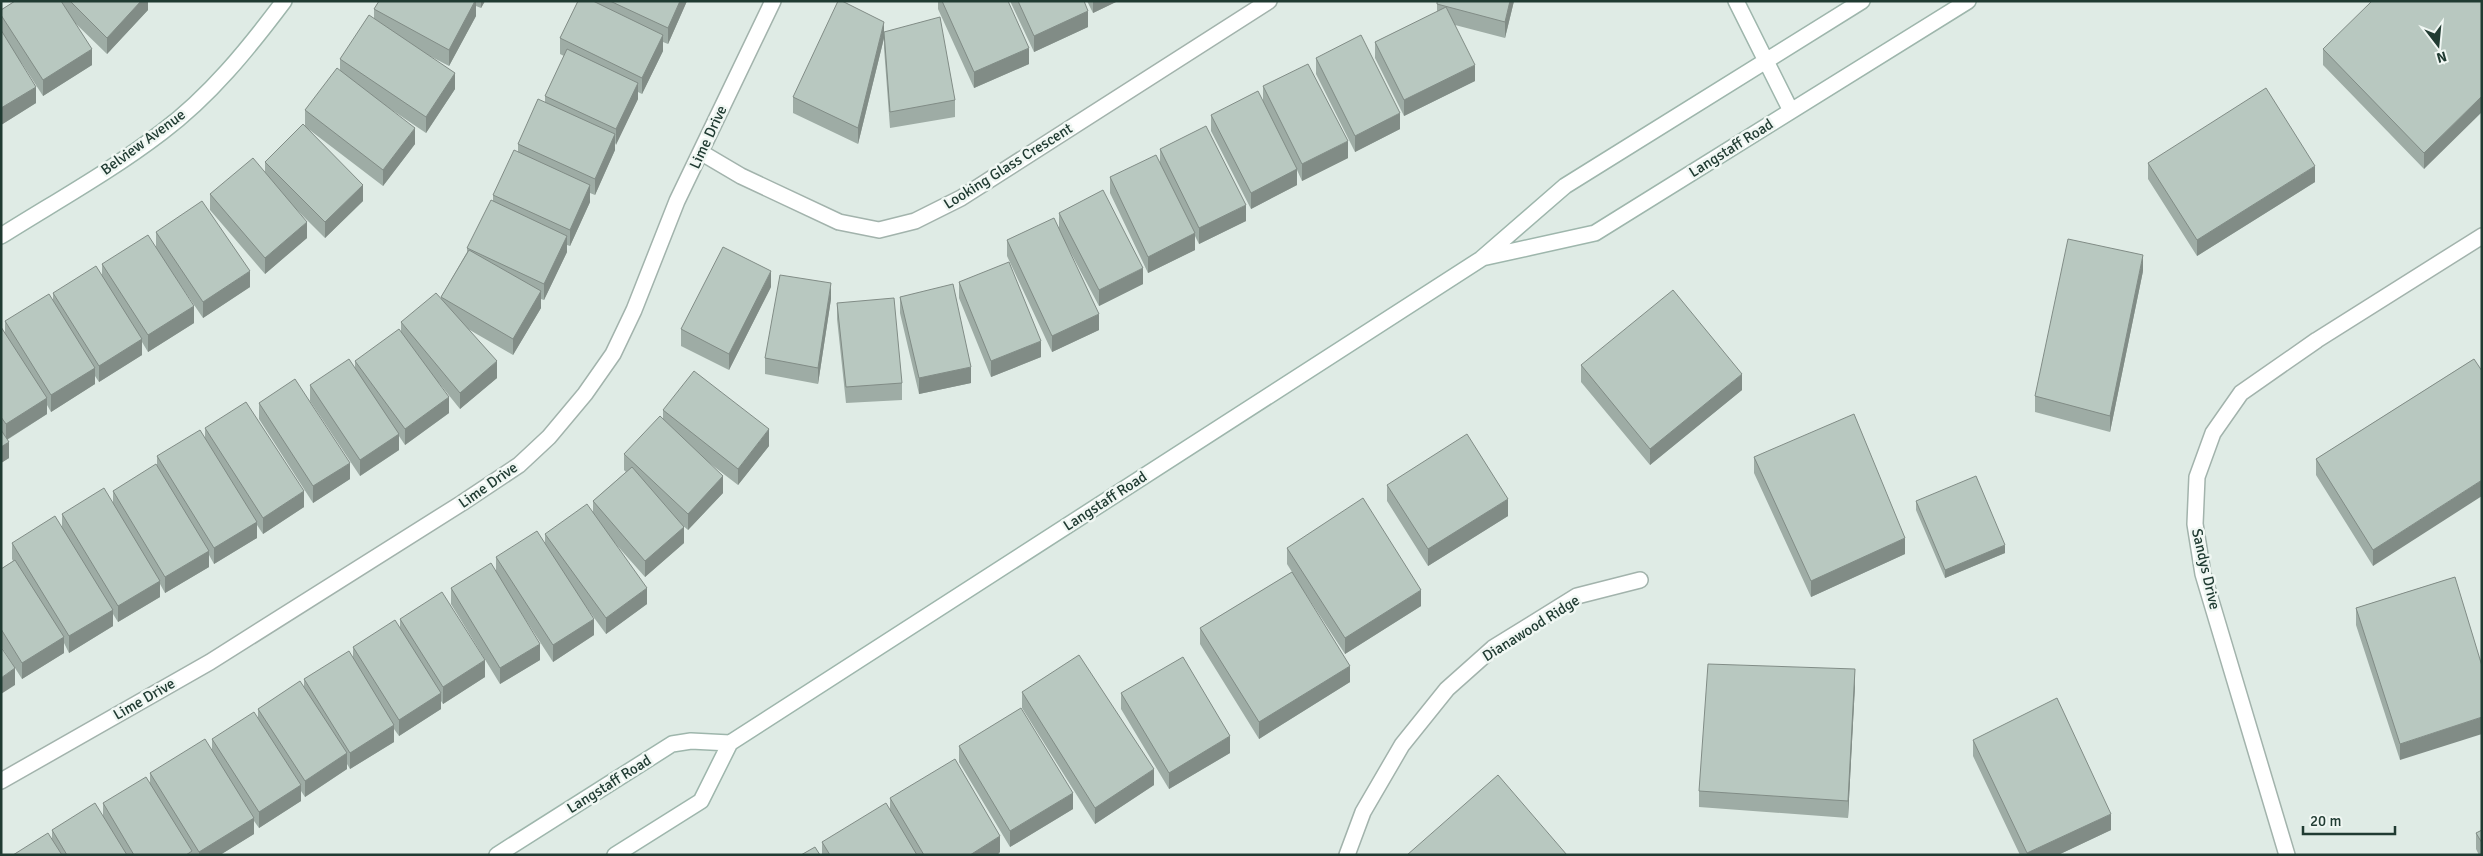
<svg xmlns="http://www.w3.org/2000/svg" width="2483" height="856" viewBox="0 0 2483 856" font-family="Signika,sans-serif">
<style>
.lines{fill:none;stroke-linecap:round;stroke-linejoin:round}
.street-casing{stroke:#a2b3ac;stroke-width:18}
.secondary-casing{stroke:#9eb6ac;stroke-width:18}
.street{stroke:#fff;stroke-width:15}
.secondary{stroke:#fff;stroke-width:15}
.wall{fill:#9eaca5}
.shaded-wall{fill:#818c86}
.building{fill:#b8c8c0;stroke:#818c86}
.labels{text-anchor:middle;stroke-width:5;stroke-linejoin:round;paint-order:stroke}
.street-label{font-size:15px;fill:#203b32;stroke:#f0f7f3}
</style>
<rect width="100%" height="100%" fill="#dfebe5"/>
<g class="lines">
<defs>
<path id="street" d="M 702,153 L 741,176 L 839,222 L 879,230 L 915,221 L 961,198 L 1269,1
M 1,781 L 210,662 L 462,503 L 519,465 L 549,437 L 585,394 L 613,354 L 634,310 L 677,201 L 773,1
M 1347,855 L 1363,812 L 1402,745 L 1447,689 L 1493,648 L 1577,596 L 1640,580
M 2287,855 L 2203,574 L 2195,524 L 2197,477 L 2213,433 L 2241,393 L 2317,340 L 2482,236"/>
<path id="secondary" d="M 1736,1 L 1791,111
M 1,236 C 55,202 111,171 162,132 C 210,96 248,49 284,1
M 1482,258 L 1595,233 L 1968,1
M 497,855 L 672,744 L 691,741 L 730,743
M 615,855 L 701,801 L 730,743 L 1481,259 L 1565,186 L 1862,1"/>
</defs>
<!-- street casing -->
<use href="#street" class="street-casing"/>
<!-- secondary casing -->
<use href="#secondary" class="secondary-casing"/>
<!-- street -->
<use href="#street" class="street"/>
<!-- secondary -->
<use href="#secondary" class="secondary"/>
</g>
<!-- wall -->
<path class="wall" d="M 15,1 L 148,1 L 148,10 L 107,54 L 75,23 L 92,65 L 43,96 L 21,62 L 36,103 L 1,125 L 1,10 Z
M 379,1 L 485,1 L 481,8 L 476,6 L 476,16 L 449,66 L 426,54 L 455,89 L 426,133 L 386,106 L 415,144 L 383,186 L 307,128 L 363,201 L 325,238 L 296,209 L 307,238 L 265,274 L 210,210 L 210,194 L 265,173 L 265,162 L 305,126 L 305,110 L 340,71 L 340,59 L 374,18 L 374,9 Z
M 578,1 L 687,1 L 668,44 L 663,42 L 663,51 L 642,94 L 638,92 L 638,99 L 615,145 L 615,150 L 595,195 L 590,193 L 590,202 L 570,246 L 567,245 L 567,252 L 544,300 L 541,299 L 541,308 L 513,355 L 468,329 L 497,378 L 460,409 L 439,383 L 449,413 L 405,445 L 399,436 L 399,450 L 360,476 L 310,401 L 310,385 L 355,368 L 355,361 L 401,332 L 401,322 L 441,299 L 441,297 L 467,252 L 467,248 L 493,201 L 493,195 L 518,152 L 518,144 L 545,102 L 545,96 L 564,56 L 560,54 L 560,38 Z
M 938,1 L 1008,1 L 1029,64 L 974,88 L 938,9 Z
M 1010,1 L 1084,1 L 1088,27 L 1034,52 Z
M 1087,1 L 1118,1 L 1093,13 Z
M 1437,1 L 1514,1 L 1505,38 L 1455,25 L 1475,81 L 1404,116 L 1375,58 L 1375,42 L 1437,12 Z
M 2482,1 L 2424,169 L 2323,65 L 2323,49 Z
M 884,32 L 955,100 L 955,117 L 890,128 L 884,48 Z
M 884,38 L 858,144 L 793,113 L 793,97 Z
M 1316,58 L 1400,129 L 1355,152 L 1316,74 Z
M 1263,86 L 1348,158 L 1302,181 L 1297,170 L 1297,185 L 1251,209 L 1211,131 L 1211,115 L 1263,102 Z
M 1160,149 L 1246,221 L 1199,244 L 1195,236 L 1195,250 L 1148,273 L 1110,193 L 1110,177 L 1160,163 Z
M 2148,163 L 2315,182 L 2197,256 L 2148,179 Z
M 1059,213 L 1143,284 L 1099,306 L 1063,238 L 1099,330 L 1052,352 L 1007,256 L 1007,240 L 1059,228 Z
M 156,232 L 250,287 L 203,318 L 175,277 L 194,323 L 148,352 L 142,342 L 142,355 L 99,382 L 95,376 L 95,384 L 51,412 L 47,405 L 47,414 L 7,440 L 9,458 L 1,463 L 1,327 L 5,333 L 5,321 L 53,300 L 53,293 L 102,276 L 102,264 L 156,247 Z
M 2143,271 L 2110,432 L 2035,412 L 2035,396 Z
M 959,282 L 1041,357 L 991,377 L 959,298 Z
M 771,287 L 729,370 L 681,346 L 681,329 Z
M 900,297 L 971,383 L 919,394 L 900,313 Z
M 831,299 L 818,384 L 765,374 L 765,358 Z
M 837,303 L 902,383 L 902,400 L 846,403 L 837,319 Z
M 2474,359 L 2373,566 L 2316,475 L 2316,459 Z
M 1581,365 L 1742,390 L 1650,465 L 1581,382 Z
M 259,403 L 350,479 L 313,503 L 259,419 Z
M 663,410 L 769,446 L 738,485 L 708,462 L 723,493 L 688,530 L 681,524 L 684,543 L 645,577 L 613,541 L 647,604 L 606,634 L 584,604 L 594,635 L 553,662 L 518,608 L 540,660 L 500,684 L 451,604 L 451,588 L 496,571 L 496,557 L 545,544 L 545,534 L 593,512 L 593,501 L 626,472 L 624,470 L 624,454 L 663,419 Z
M 205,428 L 304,507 L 263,534 L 257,525 L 257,538 L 214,564 L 209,555 L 209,567 L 165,593 L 160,584 L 160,597 L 118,622 L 113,614 L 113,626 L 69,653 L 64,643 L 64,653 L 22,679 L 1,646 L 1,569 L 13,561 L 12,559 L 12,543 L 62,527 L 62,514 L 113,504 L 113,491 L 157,466 L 157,456 L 205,438 Z
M 1754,457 L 1905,554 L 1811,597 L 1754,473 Z
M 1387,485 L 1508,516 L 1428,566 L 1387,501 Z
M 1916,501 L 2005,553 L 1945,578 L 1916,510 Z
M 1287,548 L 1421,606 L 1345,654 L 1301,587 L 1350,682 L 1259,739 L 1200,644 L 1200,628 L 1292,572 L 1287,564 Z
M 2455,577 L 2400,760 L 2356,625 L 2356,608 Z
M 400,619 L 485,677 L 443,704 L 441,701 L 441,709 L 399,736 L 394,729 L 394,742 L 350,769 L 347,764 L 347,769 L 305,797 L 301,791 L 301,801 L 259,828 L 254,821 L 254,834 L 220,855 L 13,855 L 52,839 L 52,830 L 103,816 L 103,803 L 150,784 L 150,773 L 212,750 L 212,739 L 258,718 L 258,709 L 304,687 L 304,679 L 353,658 L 353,647 L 400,629 Z
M 1855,685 L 1848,818 L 1699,807 L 1699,791 Z
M 1022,692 L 1154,785 L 1095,824 L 1022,708 Z
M 1121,693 L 1230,753 L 1169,789 L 1121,709 Z
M 1973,740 L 2111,830 L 2058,855 L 2020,855 L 1973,756 Z
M 959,746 L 1073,809 L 1010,847 L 959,762 Z
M 890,798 L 1000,852 L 997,855 L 822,855 L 822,842 L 890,810 Z
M 2482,830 L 2482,855 L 2479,855 L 2476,849 L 2476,833 Z"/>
<!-- shaded-wall -->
<path class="shaded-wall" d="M 141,1 L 148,1 L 148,10 L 107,54 L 107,38 Z
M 475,1 L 476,1 L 476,16 L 449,66 L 449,50 Z
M 481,1 L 485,1 L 481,8 Z
M 680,1 L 687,1 L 668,44 L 668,28 Z
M 1093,1 L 1118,1 L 1093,13 Z
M 1510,1 L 1514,1 L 1505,38 L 1505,22 Z
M 1088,11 L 1088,27 L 1034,52 L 1034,36 Z
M 884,22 L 884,38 L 858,144 L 858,128 Z
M 663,35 L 663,51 L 642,94 L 642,78 Z
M 1029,48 L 1029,64 L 974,88 L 974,72 Z
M 92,49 L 92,65 L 43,96 L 43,80 Z
M 1475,65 L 1475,81 L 1404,116 L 1404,100 Z
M 455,73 L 455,89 L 426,133 L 426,117 Z
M 638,83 L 638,99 L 616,145 L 616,129 Z
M 36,87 L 36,103 L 1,125 L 1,108 Z
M 2482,96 L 2482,112 L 2424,169 L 2424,153 Z
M 1400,113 L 1400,129 L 1355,152 L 1355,136 Z
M 415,128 L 415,144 L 383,186 L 383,170 Z
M 615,134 L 615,150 L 595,195 L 595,179 Z
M 1348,141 L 1348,158 L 1302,181 L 1302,164 Z
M 2315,166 L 2315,182 L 2197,256 L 2197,240 Z
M 1297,169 L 1297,185 L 1251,209 L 1251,193 Z
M 363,185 L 363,201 L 325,238 L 325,222 Z
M 590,185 L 590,202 L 570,246 L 570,230 Z
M 1246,205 L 1246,221 L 1199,244 L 1199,228 Z
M 307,222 L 307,238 L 265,274 L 265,258 Z
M 1195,233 L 1195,250 L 1148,273 L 1148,257 Z
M 567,236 L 567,252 L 544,300 L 544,284 Z
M 2143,255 L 2143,271 L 2110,432 L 2110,416 Z
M 1143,268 L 1143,284 L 1099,306 L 1099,290 Z
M 250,271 L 250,287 L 203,318 L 203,302 Z
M 771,271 L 771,287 L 729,370 L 729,354 Z
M 831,283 L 831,299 L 818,384 L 818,368 Z
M 541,291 L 541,308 L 513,355 L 513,339 Z
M 194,306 L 194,323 L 148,352 L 148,335 Z
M 1099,314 L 1099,330 L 1052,352 L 1052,336 Z
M 142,339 L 142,355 L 99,382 L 99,366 Z
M 1041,341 L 1041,357 L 991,377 L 991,361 Z
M 497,361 L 497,378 L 460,409 L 460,393 Z
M 971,367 L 971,383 L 919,394 L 919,378 Z
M 95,368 L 95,384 L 51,412 L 51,395 Z
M 1742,374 L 1742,390 L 1650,465 L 1650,449 Z
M 449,397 L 449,413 L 405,445 L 405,429 Z
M 47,398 L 47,414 L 6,440 L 6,424 Z
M 769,429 L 769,446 L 738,485 L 738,469 Z
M 399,434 L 399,450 L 360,476 L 360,460 Z
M 9,442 L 9,458 L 1,463 L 1,447 Z
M 350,463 L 350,479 L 313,503 L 313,486 Z
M 723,476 L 723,493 L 688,530 L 688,514 Z
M 2482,480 L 2482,496 L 2373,566 L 2373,550 Z
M 304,491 L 304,507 L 263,534 L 263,518 Z
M 1508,499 L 1508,516 L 1428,566 L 1428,549 Z
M 257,522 L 257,538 L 214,564 L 214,548 Z
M 684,527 L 684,543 L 645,577 L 645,561 Z
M 1905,538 L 1905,554 L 1811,597 L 1811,581 Z
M 2005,545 L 2005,553 L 1945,578 L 1945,570 Z
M 209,551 L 209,567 L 165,593 L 165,577 Z
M 160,581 L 160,597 L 118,622 L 118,606 Z
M 647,588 L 647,604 L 606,634 L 606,618 Z
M 1421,590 L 1421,606 L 1345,654 L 1345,638 Z
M 113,610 L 113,626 L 69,653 L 69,636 Z
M 594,619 L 594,635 L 553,662 L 553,645 Z
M 64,637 L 64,653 L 22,679 L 22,663 Z
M 540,644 L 540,660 L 500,684 L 500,668 Z
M 485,660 L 485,677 L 443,704 L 443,687 Z
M 1350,666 L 1350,682 L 1259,739 L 1259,722 Z
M 15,668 L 15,685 L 1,694 L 1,678 Z
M 1855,669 L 1855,685 L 1848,818 L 1848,801 Z
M 441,693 L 441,709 L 399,736 L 399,720 Z
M 2482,717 L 2482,734 L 2400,760 L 2400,744 Z
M 394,725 L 394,742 L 350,769 L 350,753 Z
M 1230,736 L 1230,753 L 1169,789 L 1169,773 Z
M 347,753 L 347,769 L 305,797 L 305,781 Z
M 1154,769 L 1154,785 L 1095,824 L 1095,808 Z
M 301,785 L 301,801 L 259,828 L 259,812 Z
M 1073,793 L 1073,809 L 1010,847 L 1010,831 Z
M 2111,814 L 2111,830 L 2058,855 L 2027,855 L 2027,853 Z
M 254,818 L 254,834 L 220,855 L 199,855 L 199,852 Z
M 1000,836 L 1000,852 L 997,855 L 970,855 Z"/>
<!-- building -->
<path class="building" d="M 15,1 L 61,1 L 92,49 L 43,80 L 1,15 L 1,10 Z
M 70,1 L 141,1 L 107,38 Z
M 379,1 L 475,1 L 449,50 L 374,9 Z
M 578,1 L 593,1 L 663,35 L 642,78 L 560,38 Z
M 610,1 L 680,1 L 668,28 Z
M 838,1 L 842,1 L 884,22 L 858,128 L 793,97 Z
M 942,1 L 1008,1 L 1029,48 L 974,72 Z
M 1018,1 L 1084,1 L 1088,11 L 1034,36 Z
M 1437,1 L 1510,1 L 1505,22 L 1437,4 Z
M 2372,1 L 2482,1 L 2482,96 L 2424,153 L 2323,49 Z
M 1446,7 L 1475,65 L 1404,100 L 1375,42 Z
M 369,15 L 455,73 L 426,117 L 340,59 Z
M 940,17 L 955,100 L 890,112 L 884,32 Z
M 1,30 L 36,87 L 1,108 Z
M 1361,35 L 1400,113 L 1355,136 L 1316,58 Z
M 567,49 L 638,83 L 616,129 L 545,96 Z
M 1308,64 L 1348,141 L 1302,164 L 1263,86 Z
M 337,68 L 415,128 L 383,170 L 305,110 Z
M 2266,88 L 2315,166 L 2197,240 L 2148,163 Z
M 1258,91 L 1297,169 L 1251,193 L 1211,115 Z
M 538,99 L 615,134 L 595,179 L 518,144 Z
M 303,124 L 363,185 L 325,222 L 265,162 Z
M 1206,126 L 1246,205 L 1199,228 L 1160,149 Z
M 514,150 L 590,185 L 570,230 L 493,195 Z
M 1156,155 L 1195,233 L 1148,257 L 1110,177 Z
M 253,158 L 307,222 L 265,258 L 210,194 Z
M 1103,190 L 1143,268 L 1099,290 L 1059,213 Z
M 491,200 L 567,236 L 544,284 L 467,248 Z
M 202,201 L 250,271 L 203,302 L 156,232 Z
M 1054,218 L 1099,314 L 1052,336 L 1007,240 Z
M 148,235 L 194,306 L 148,335 L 102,264 Z
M 2068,239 L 2143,255 L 2110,416 L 2035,396 Z
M 723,247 L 771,271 L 729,354 L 681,329 Z
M 469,250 L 541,291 L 513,339 L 441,297 Z
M 1009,262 L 1041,341 L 991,361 L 959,282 Z
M 96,266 L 142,339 L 99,366 L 53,293 Z
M 780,275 L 831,283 L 818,368 L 765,358 Z
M 953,284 L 971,367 L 919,378 L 900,297 Z
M 1673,290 L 1742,374 L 1650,449 L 1581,365 Z
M 436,293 L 497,361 L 460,393 L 401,322 Z
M 49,294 L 95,368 L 51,395 L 5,321 Z
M 894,298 L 902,383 L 846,387 L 837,303 Z
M 1,327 L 47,398 L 6,424 L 1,417 Z
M 399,329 L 449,397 L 405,429 L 355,361 Z
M 349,359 L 399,434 L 360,460 L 310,385 Z
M 2474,359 L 2482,371 L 2482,480 L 2373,550 L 2316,459 Z
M 694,371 L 769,429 L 738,469 L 663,410 Z
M 295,379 L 350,463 L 313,486 L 259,403 Z
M 246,402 L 304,491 L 263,518 L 205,428 Z
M 1854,414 L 1905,538 L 1811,581 L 1754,457 Z
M 660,416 L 723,476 L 688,514 L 624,454 Z
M 1,430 L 9,442 L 1,447 Z
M 200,430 L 257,522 L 214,548 L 157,456 Z
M 1467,434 L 1508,499 L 1428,549 L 1387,485 Z
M 156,464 L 209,551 L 165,577 L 113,491 Z
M 632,467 L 684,527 L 645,561 L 593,501 Z
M 1976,476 L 2005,545 L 1945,570 L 1916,501 Z
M 104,488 L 160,581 L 118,606 L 62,514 Z
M 1363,498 L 1421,590 L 1345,638 L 1287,548 Z
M 587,504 L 647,588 L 606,618 L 545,534 Z
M 55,516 L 113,610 L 69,636 L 12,543 Z
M 537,531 L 594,619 L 553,645 L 496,557 Z
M 15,560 L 64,637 L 22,663 L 1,629 L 1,569 Z
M 491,563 L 540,644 L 500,668 L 451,588 Z
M 1292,572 L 1350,666 L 1259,722 L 1200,628 Z
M 2455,577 L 2482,666 L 2482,717 L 2400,744 L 2356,608 Z
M 442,592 L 485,660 L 443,687 L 400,619 Z
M 395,620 L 441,693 L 399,720 L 353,647 Z
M 1,647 L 15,668 L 1,678 Z
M 349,651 L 394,725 L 350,753 L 304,679 Z
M 1079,655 L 1154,769 L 1095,808 L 1022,692 Z
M 1183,657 L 1230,736 L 1169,773 L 1121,693 Z
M 1708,664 L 1855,669 L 1848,801 L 1699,791 Z
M 300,681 L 347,753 L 305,781 L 258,709 Z
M 2057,698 L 2111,814 L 2027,853 L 1973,740 Z
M 1021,708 L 1073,793 L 1010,831 L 959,746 Z
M 254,712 L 301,785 L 259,812 L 212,739 Z
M 205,739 L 254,818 L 199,852 L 150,773 Z
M 955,759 L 1000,836 L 970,855 L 924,855 L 890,798 Z
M 1498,775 L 1567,855 L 1407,855 Z
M 146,777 L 192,851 L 186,855 L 134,855 L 103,803 Z
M 95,803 L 127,855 L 67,855 L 52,830 Z
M 886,803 L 917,855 L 830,855 L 822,842 Z
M 2482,830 L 2482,843 L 2476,833 Z
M 48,833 L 62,855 L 13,855 Z
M 815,847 L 820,855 L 801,855 Z"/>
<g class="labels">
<!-- street labels -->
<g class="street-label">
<text transform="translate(708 137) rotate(-65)" y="5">Lime Drive</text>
<text transform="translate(143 142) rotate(-36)" y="5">Belview Avenue</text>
<text transform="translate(1731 148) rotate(-32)" y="5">Langstaff Road</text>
<text transform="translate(1008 166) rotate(-32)" y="5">Looking Glass Crescent</text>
<text transform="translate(488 485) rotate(-35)" y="5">Lime Drive</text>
<text transform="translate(1105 501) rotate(-33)" y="5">Langstaff Road</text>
<text transform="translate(2206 569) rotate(77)" y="5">Sandys Drive</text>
<text transform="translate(1531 628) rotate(-32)" y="5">Dianawood Ridge</text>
<text transform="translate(144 699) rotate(-30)" y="5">Lime Drive</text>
<text transform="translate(609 784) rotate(-32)" y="5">Langstaff Road</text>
</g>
</g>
<!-- border -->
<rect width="2483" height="856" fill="none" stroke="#203b32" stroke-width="5"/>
<!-- north arrow -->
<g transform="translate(2438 45) rotate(164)" stroke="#f0f7f3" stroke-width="4" paint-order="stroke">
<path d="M0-4L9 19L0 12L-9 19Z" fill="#203b32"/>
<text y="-8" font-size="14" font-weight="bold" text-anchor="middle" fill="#203b32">N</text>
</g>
<!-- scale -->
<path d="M2303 826v8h92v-8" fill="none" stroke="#203b32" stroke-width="2.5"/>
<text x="2310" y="826" font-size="15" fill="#203b32" stroke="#f0f7f3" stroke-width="4" paint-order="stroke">20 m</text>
</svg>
